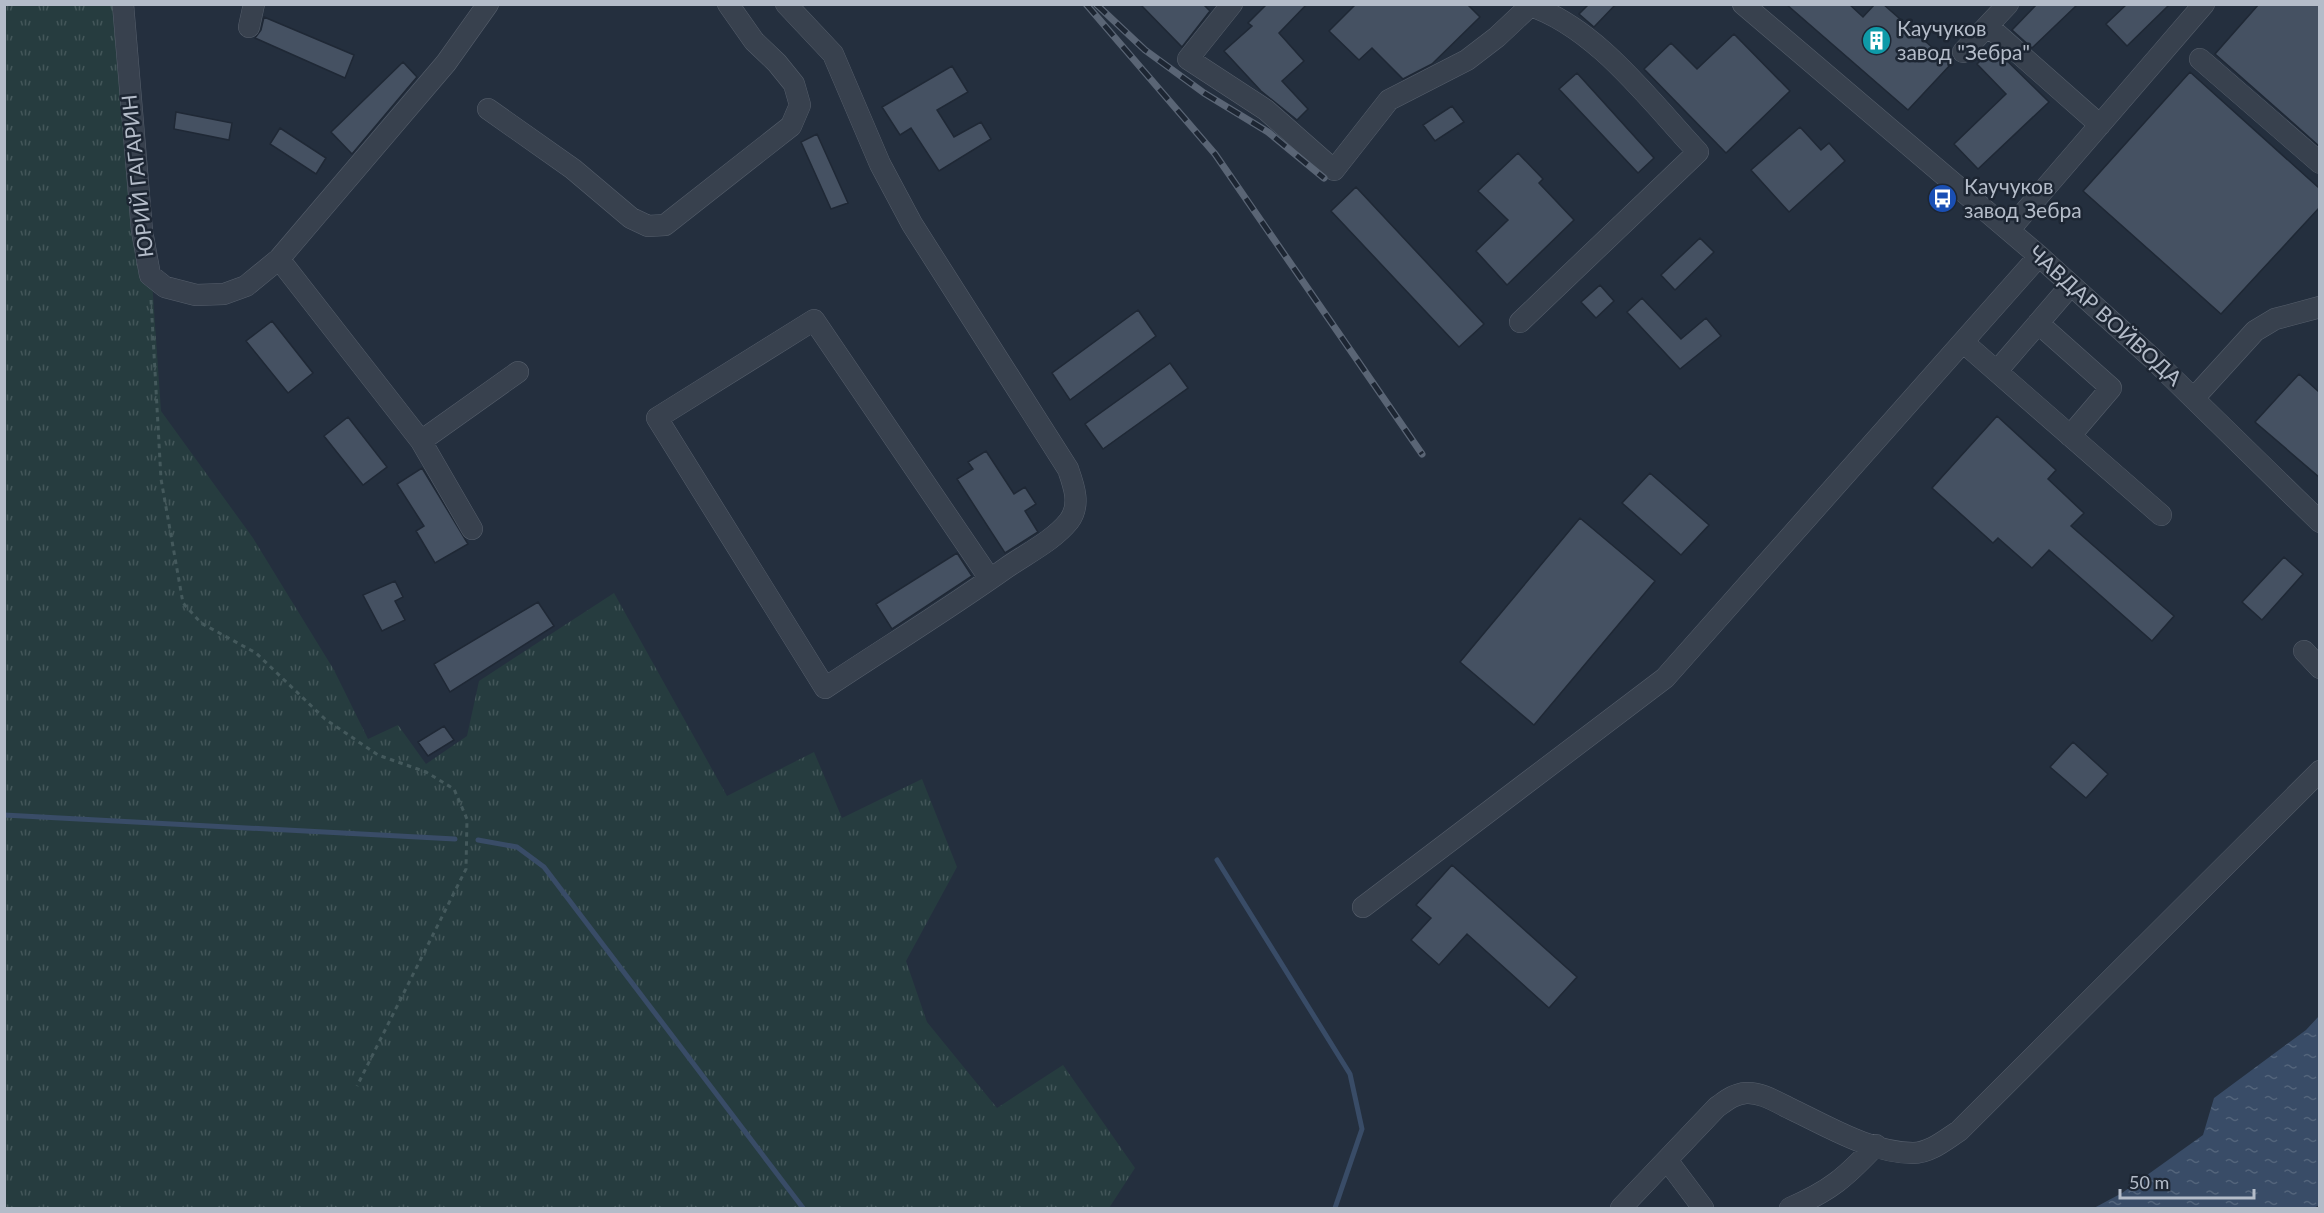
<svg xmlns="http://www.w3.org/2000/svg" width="2324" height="1213" viewBox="0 0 2324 1213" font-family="Lato,sans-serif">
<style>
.grass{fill:url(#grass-tufts)}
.water{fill:url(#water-ripples)}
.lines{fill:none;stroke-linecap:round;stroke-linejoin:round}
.stream{stroke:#394c67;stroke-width:5}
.building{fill:#455162;stroke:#1f2835;stroke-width:1.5}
.minor-casing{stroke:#565f6c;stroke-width:22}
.path{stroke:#44595c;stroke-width:3;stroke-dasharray:4.5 4.5;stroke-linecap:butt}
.minor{stroke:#38414e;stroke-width:21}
.rail-casing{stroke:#5a6575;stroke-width:7}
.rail{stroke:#1d2633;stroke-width:4.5;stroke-dasharray:14;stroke-linecap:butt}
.labels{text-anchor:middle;stroke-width:5;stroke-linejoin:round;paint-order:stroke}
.poi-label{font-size:21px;fill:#b4bcc9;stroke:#1d2633;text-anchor:start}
.street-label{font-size:21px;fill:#b4bcc9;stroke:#1d2633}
</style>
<defs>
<pattern id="grass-tufts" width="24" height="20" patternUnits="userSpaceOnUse" patternTransform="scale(1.5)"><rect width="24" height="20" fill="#263c3f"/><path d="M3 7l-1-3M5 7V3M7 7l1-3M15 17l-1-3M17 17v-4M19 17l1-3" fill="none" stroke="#435659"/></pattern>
<pattern id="water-ripples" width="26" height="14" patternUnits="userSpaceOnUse" patternTransform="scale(1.5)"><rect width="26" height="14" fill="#394c67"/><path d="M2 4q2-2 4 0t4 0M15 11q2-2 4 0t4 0" fill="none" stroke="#53647b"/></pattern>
</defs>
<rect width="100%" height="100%" fill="#242f3e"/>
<!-- grass -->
<path class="grass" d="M 5,5 L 133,5 L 161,411 L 253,538 L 334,670 L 368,739 L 398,725 L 426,764 L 467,736 L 479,681 L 614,593 L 727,796 L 814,752 L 842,818 L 922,779 L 957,867 L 906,961 L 927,1022 L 997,1108 L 1063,1065 L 1135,1168 L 1109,1208 L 5,1208 Z"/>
<!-- water -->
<path class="water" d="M 2319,1016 L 2319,1205 L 2314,1208 L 2094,1208 L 2122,1193 L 2203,1135 L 2214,1098 L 2306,1030 Z"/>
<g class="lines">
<!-- stream -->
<path class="stream" d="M 4,815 L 455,839
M 478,840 L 517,847 L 544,867 L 803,1208
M 1217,860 L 1350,1074 L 1362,1129 L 1335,1208"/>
</g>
<!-- building -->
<path class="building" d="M 1140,4 L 1203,4 L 1210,11 L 1182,47 Z
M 1267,4 L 1307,4 L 1279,33 L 1304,61 L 1282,81 L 1308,109 L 1297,120 L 1261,91 L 1224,51 L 1252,26 L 1248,23 Z
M 1356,4 L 1467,4 L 1480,17 L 1432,64 L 1403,79 L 1372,48 L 1359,60 L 1329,31 Z
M 1589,4 L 1616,4 L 1594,27 L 1579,14 Z
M 1786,4 L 1849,4 L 1863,17 L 1875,4 L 1883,4 L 1951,64 L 1908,110 Z
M 2037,4 L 2078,4 L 2032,48 L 2012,30 Z
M 2127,4 L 2170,4 L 2127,46 L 2106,24 Z
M 2259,4 L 2319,4 L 2319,146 L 2215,54 Z
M 264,17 L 354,55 L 345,78 L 255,38 L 261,30 Z
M 1734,34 L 1790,91 L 1726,153 L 1644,69 L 1671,43 L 1697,69 Z
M 1994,48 L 2049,102 L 1978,169 L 1954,144 L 2006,94 L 1977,64 Z
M 403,62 L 417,77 L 352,154 L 331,132 Z
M 952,66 L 968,92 L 937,110 L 954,137 L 981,122 L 991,139 L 939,171 L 911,128 L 900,135 L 882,107 Z
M 2190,72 L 2319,188 L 2319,208 L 2221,314 L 2083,191 Z
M 1577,73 L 1654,158 L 1638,173 L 1559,89 Z
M 1452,106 L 1464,122 L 1435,141 L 1423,125 Z
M 176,112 L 232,123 L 229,140 L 174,129 Z
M 1800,127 L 1821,150 L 1829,143 L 1845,161 L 1789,212 L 1751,170 Z
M 280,128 L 326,158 L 316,174 L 270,144 Z
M 817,134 L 848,203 L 831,209 L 801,142 Z
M 1518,153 L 1543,179 L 1539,183 L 1574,220 L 1507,285 L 1476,251 L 1508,220 L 1478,191 Z
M 1356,187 L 1484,324 L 1459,347 L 1331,211 Z
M 1700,238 L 1714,252 L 1675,290 L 1661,275 Z
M 1600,285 L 1614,301 L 1596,318 L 1581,302 Z
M 1642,298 L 1681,339 L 1706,318 L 1721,336 L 1680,369 L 1627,312 Z
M 1138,310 L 1156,336 L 1070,400 L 1052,373 Z
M 272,321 L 313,373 L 288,393 L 246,341 Z
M 1170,363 L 1188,388 L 1103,449 L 1085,424 Z
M 2299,374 L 2319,392 L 2319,477 L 2255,422 Z
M 1997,416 L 2056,470 L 2048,479 L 2084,513 L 2071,526 L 2174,616 L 2152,641 L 2049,550 L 2032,568 L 1998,538 L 1993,543 L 1932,488 Z
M 348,417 L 387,467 L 363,485 L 324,436 Z
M 986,451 L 1014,494 L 1025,487 L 1036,504 L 1025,511 L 1038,532 L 1005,553 L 957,479 L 973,469 L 968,462 Z
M 422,468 L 468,544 L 435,563 L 416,531 L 424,526 L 397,484 Z
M 1650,473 L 1709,525 L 1681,555 L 1622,503 Z
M 1580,518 L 1655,581 L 1534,725 L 1460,662 Z
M 957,553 L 972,576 L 892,629 L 876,604 Z
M 2284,557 L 2303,574 L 2262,620 L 2242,602 Z
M 395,581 L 403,597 L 395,601 L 405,620 L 382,631 L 363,595 Z
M 538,602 L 554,626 L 450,692 L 434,664 Z
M 444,726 L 454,740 L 428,756 L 418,742 Z
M 2073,742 L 2108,774 L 2086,798 L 2050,767 Z
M 1452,865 L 1577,977 L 1549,1008 L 1467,934 L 1439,965 L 1411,940 L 1431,918 L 1416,905 Z"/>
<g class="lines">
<defs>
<path id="minor" d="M 123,4 L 142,231 L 150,275 L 165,287 L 196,295 L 224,294 L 246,286 L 279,259 L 446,63 L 488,4
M 786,4 L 833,54 L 880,164 L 912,224 L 1068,469 C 1074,486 1081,505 1069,521 C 1053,541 1026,554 1006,568 C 947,610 885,648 825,688 L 657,418 L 814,320 L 990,579
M 1232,4 L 1188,59 L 1266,110 L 1334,170 L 1389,100 L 1467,60 L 1497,37 L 1530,6
M 1743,4 L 2039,256 L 2152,358 L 2320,522
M 1988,26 L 2100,125
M 249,27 L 254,4
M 1963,52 L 2008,4
M 2200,59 L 2320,163
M 488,109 L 573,169 L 631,218 L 648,226 L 665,225 L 791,126 L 800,105 L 794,84 L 777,63 L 754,41 L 728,4
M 2010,229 L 2204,4
M 279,259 L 421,441 L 472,529
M 1520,322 L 1698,152 C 1650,101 1595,25 1525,4
M 2038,323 L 2111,388 L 2070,436
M 1963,342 L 2161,515
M 1997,371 L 2071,285
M 2194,398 L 2255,331 L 2275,319 L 2320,307
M 421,441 L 518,372
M 2304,651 L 2320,668
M 1363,907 L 1665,678 L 2039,256
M 1667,1160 L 1703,1208
M 1621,1208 L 1717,1107 C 1727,1100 1734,1094 1746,1093 C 1762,1092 1778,1103 1793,1110 C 1829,1127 1872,1153 1913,1153 C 1930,1153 1945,1140 1959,1131 L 2320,771
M 1790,1208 C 1830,1191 1846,1177 1876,1145"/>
</defs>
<!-- minor casing -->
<use href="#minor" class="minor-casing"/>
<!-- path -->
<path class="path" d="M 151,300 L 161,479 L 183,603 L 201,623 L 256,653 L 325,719 L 378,755 L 426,772 L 454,789 L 467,819 L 466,869 L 357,1086"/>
<!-- minor -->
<use href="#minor" class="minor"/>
<defs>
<path id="rail" d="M 1086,4 L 1215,154 L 1422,454
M 1096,4 L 1145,50 L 1204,93 L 1268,132 L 1324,178"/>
</defs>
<!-- rail casing -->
<use href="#rail" class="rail-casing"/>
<!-- rail -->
<use href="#rail" class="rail"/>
</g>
<!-- icons -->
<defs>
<symbol id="building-disc" viewBox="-11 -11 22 22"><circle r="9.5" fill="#0f9aa8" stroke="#1d2633"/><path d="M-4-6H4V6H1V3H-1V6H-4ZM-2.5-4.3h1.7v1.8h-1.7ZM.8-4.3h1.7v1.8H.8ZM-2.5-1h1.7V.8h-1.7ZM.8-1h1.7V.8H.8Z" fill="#fff"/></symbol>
<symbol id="bus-disc" viewBox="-11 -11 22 22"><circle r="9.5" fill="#1a4fb4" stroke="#1d2633"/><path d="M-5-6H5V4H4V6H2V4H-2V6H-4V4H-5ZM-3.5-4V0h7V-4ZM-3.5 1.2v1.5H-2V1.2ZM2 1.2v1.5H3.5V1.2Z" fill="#fff"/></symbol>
</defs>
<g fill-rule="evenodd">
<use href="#building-disc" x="1860" y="24" width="33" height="33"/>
<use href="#bus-disc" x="1926" y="182" width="33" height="33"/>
</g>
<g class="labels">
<!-- poi labels -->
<g class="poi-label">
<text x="1897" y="36">Каучуков<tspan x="1897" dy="24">завод "Зебра"</tspan></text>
<text x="1964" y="194">Каучуков<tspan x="1964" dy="24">завод Зебра</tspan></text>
</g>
<!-- street labels -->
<g class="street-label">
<text transform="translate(138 176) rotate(-96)" y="7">ЮРИЙ ГАГАРИН</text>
<text transform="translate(2105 316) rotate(42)" y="7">ЧАВДАР ВОЙВОДА</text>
</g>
</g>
<!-- border -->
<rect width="2324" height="1213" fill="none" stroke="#b4bcc9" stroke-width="12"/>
<!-- scale -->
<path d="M2120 1189v9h134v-9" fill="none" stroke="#b4bcc9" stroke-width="3"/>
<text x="2129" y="1189" font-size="18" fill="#b4bcc9" stroke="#1d2633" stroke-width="4.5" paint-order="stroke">50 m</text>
</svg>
